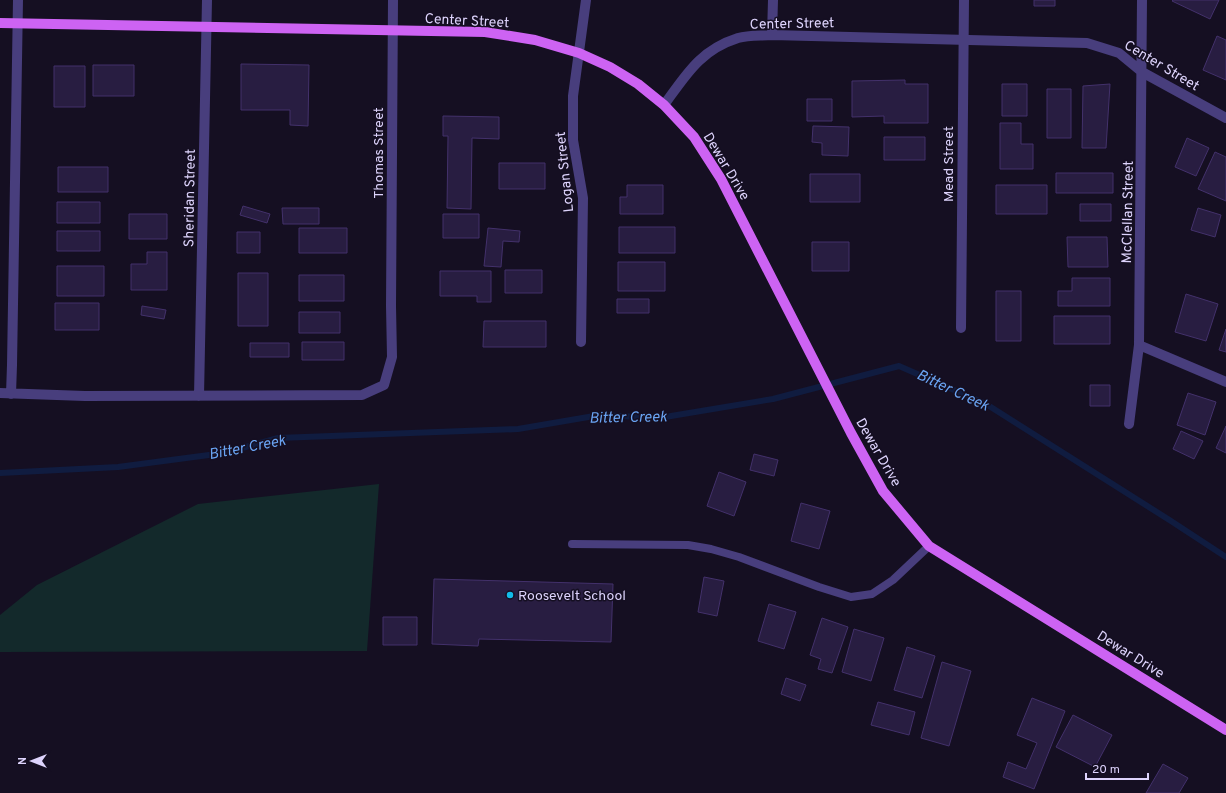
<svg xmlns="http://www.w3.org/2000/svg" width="1226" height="793" viewBox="0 0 1226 793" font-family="Overpass,sans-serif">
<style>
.green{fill:#13292b}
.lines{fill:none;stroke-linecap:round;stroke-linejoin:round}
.stream{stroke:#101c40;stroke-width:6}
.building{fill:#281d41;stroke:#43316b}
.lane{stroke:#483e7d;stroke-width:8}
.street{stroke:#483e7d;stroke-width:10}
.primary{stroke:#cd63f3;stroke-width:10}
.poi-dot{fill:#12bbe9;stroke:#150f22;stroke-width:1.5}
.labels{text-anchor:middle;stroke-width:3;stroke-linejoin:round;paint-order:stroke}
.street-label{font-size:14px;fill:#ddd3fc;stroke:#150f22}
.poi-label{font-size:14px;fill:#ddd3fc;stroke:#150f22;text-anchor:start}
.water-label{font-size:15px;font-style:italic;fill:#6aa4f3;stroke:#150f22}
</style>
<rect width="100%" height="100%" fill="#150f22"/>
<!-- green -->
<path class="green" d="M 379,484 L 367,651 L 0,652 L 0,615 L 37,585 L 198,504 Z"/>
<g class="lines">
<!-- stream -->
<path class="stream" d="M 0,473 L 118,467 L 224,453 L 278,438 L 518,429 L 600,415 L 659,418 L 773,399 L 899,366 L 986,404 L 1171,521 L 1226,557"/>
</g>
<!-- building -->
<path class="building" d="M 1034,0 L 1055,0 L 1055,6 L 1034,6 Z
M 1173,0 L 1219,0 L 1210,19 L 1172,1 Z
M 1217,36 L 1226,40 L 1226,80 L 1203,70 Z
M 241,64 L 309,65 L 308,126 L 290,125 L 290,110 L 241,110 Z
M 93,65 L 134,65 L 134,96 L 93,96 Z
M 54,66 L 85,66 L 85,107 L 54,107 Z
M 905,80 L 905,84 L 928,84 L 928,123 L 884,123 L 884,116 L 852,117 L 852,81 Z
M 1002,84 L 1027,84 L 1027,116 L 1002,116 Z
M 1110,84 L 1106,148 L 1082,148 L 1083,86 Z
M 1047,89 L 1071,89 L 1071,138 L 1047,138 Z
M 807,99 L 832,99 L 832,121 L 807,121 Z
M 443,116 L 499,117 L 499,139 L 472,138 L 471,209 L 447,208 L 448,136 L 443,136 Z
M 1000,123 L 1021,123 L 1021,144 L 1033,144 L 1033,169 L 1000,169 Z
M 813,126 L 849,127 L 848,156 L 822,155 L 822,143 L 812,142 Z
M 884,137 L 925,137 L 925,160 L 884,160 Z
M 1187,138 L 1209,148 L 1196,176 L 1175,167 Z
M 1215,152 L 1226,157 L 1226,201 L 1198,189 Z
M 499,163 L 545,163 L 545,189 L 499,189 Z
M 58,167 L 108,167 L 108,192 L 58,192 Z
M 1056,173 L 1113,173 L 1113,193 L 1056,193 Z
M 810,174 L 860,174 L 860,202 L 810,202 Z
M 627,185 L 663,185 L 663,214 L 620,214 L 620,197 L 627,197 Z
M 996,185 L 1047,185 L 1047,214 L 996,214 Z
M 57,202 L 100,202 L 100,223 L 57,223 Z
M 1080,204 L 1111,204 L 1111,221 L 1080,221 Z
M 243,206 L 270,214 L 267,223 L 240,215 Z
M 282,208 L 319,208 L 319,224 L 283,224 Z
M 1198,208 L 1221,215 L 1215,237 L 1191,230 Z
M 129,214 L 167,214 L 167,239 L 129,239 Z
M 443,214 L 479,214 L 479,238 L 443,238 Z
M 619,227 L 675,227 L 675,253 L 619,253 Z
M 299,228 L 347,228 L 347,253 L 299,253 Z
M 488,228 L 520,231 L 519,242 L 503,241 L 501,267 L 484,266 Z
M 57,231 L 100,231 L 100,251 L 57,251 Z
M 237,232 L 260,232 L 260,253 L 237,253 Z
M 1067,237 L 1107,237 L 1108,267 L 1068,267 Z
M 812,242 L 849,242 L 849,271 L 812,271 Z
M 147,252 L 167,252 L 167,290 L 131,290 L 131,264 L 147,264 Z
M 618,262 L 665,262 L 665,291 L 618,291 Z
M 57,266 L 104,266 L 104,296 L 57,296 Z
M 505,270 L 542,270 L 542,293 L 505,293 Z
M 440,271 L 491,271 L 491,302 L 477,302 L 477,296 L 440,296 Z
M 238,273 L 268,273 L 268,326 L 238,326 Z
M 299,275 L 344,275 L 344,301 L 299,301 Z
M 1072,278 L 1110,278 L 1110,306 L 1058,306 L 1058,291 L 1072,291 Z
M 996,291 L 1021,291 L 1021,341 L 996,341 Z
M 1186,294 L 1218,304 L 1206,341 L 1175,332 Z
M 617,299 L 649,299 L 649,313 L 617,313 Z
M 55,303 L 99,303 L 99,330 L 55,330 Z
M 142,306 L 166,310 L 164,319 L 141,315 Z
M 299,312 L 340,312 L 340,333 L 299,333 Z
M 1054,316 L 1110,316 L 1110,344 L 1054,344 Z
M 484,321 L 546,321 L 546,347 L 483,347 Z
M 1226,329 L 1226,352 L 1219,350 Z
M 302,342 L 344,342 L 344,360 L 302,360 Z
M 250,343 L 289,343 L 289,357 L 250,357 Z
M 1090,385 L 1110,385 L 1110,406 L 1090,406 Z
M 1188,393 L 1216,402 L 1205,435 L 1177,425 Z
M 1226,426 L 1226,453 L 1216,448 Z
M 1181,431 L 1203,441 L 1194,459 L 1173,449 Z
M 754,454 L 778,460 L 774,476 L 750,470 Z
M 719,472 L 746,482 L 734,516 L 707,506 Z
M 801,503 L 830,511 L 819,549 L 791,541 Z
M 704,577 L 724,581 L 717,616 L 698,612 Z
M 434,579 L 613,584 L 611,642 L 479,639 L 478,646 L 432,644 Z
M 769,604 L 796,612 L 784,649 L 758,641 Z
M 383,617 L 417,617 L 417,645 L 383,645 Z
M 822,618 L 848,627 L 832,673 L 818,669 L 821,659 L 810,655 Z
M 854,629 L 884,638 L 871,681 L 842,672 Z
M 907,647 L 935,656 L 922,698 L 894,690 Z
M 942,662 L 971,671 L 949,746 L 921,738 Z
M 786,678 L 806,685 L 800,701 L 781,694 Z
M 1032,698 L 1065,711 L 1034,789 L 1003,777 L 1008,762 L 1026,769 L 1037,743 L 1017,735 Z
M 878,702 L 915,712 L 909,735 L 871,725 Z
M 1073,715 L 1112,735 L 1095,767 L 1056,747 Z
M 1163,764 L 1188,778 L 1179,793 L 1146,793 Z"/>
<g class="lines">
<!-- lane -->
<path class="lane" d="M 572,544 L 688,545 L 711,549 L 739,557 L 819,587 L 851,597 L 872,594 L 893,580 L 929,546"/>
<!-- street -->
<path class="street" d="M 772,35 L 773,0
M 664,105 C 686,75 700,50 738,38 C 749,35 761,36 772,35 L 1087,43 L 1119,53 L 1142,72 L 1226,118
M 961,328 L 964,0
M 581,342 L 583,198 L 573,140 L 573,96 L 586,0
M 1139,345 L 1226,382
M 0,393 L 85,396 L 362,395 L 384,385 L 392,357 L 391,306 L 393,0
M 11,394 L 12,365 L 18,0
M 199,396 L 207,0
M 1129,424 L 1139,345 L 1142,0"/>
<!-- primary -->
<path class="primary" d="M 0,23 L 485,32 L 535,40 L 579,53 L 610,67 L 638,84 L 664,105 L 694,137 L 721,179 L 851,433 L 883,491 L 929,546 L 1226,730"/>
</g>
<!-- markers -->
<circle class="poi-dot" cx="510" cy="595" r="4"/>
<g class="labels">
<!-- street labels -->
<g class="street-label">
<text transform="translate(467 20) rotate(3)" y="5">Center Street</text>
<text transform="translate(792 23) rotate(-1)" y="5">Center Street</text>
<text transform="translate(1162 65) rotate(31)" y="5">Center Street</text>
<text transform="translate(378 153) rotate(-90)" y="5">Thomas Street</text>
<text transform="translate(948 164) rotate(-90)" y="5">Mead Street</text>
<text transform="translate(727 166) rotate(59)" y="5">Dewar Drive</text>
<text transform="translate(564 172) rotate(-96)" y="5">Logan Street</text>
<text transform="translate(189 198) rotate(-89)" y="5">Sheridan Street</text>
<text transform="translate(1127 212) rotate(-89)" y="5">McClellan Street</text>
<text transform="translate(879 452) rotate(60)" y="5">Dewar Drive</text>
<text transform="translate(1131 654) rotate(32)" y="5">Dewar Drive</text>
</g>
<!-- poi labels -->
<g class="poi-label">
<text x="518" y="600">Roosevelt School</text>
</g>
<!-- water labels -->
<g class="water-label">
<text transform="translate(953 390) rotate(25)" y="5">Bitter Creek</text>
<text transform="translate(628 417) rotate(-1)" y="5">Bitter Creek</text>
<text transform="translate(247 447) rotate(-11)" y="5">Bitter Creek</text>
</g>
</g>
<!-- north arrow -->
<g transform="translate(32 761) rotate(270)" stroke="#150f22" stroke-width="3" paint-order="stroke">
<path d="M0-3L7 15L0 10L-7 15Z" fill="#ddd3fc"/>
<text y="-6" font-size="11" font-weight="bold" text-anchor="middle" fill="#ddd3fc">N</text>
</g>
<!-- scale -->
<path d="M1086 773v6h62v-6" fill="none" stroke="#ddd3fc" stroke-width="2"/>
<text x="1092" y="773" font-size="12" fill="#ddd3fc" stroke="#150f22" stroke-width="3" paint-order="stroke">20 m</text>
</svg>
